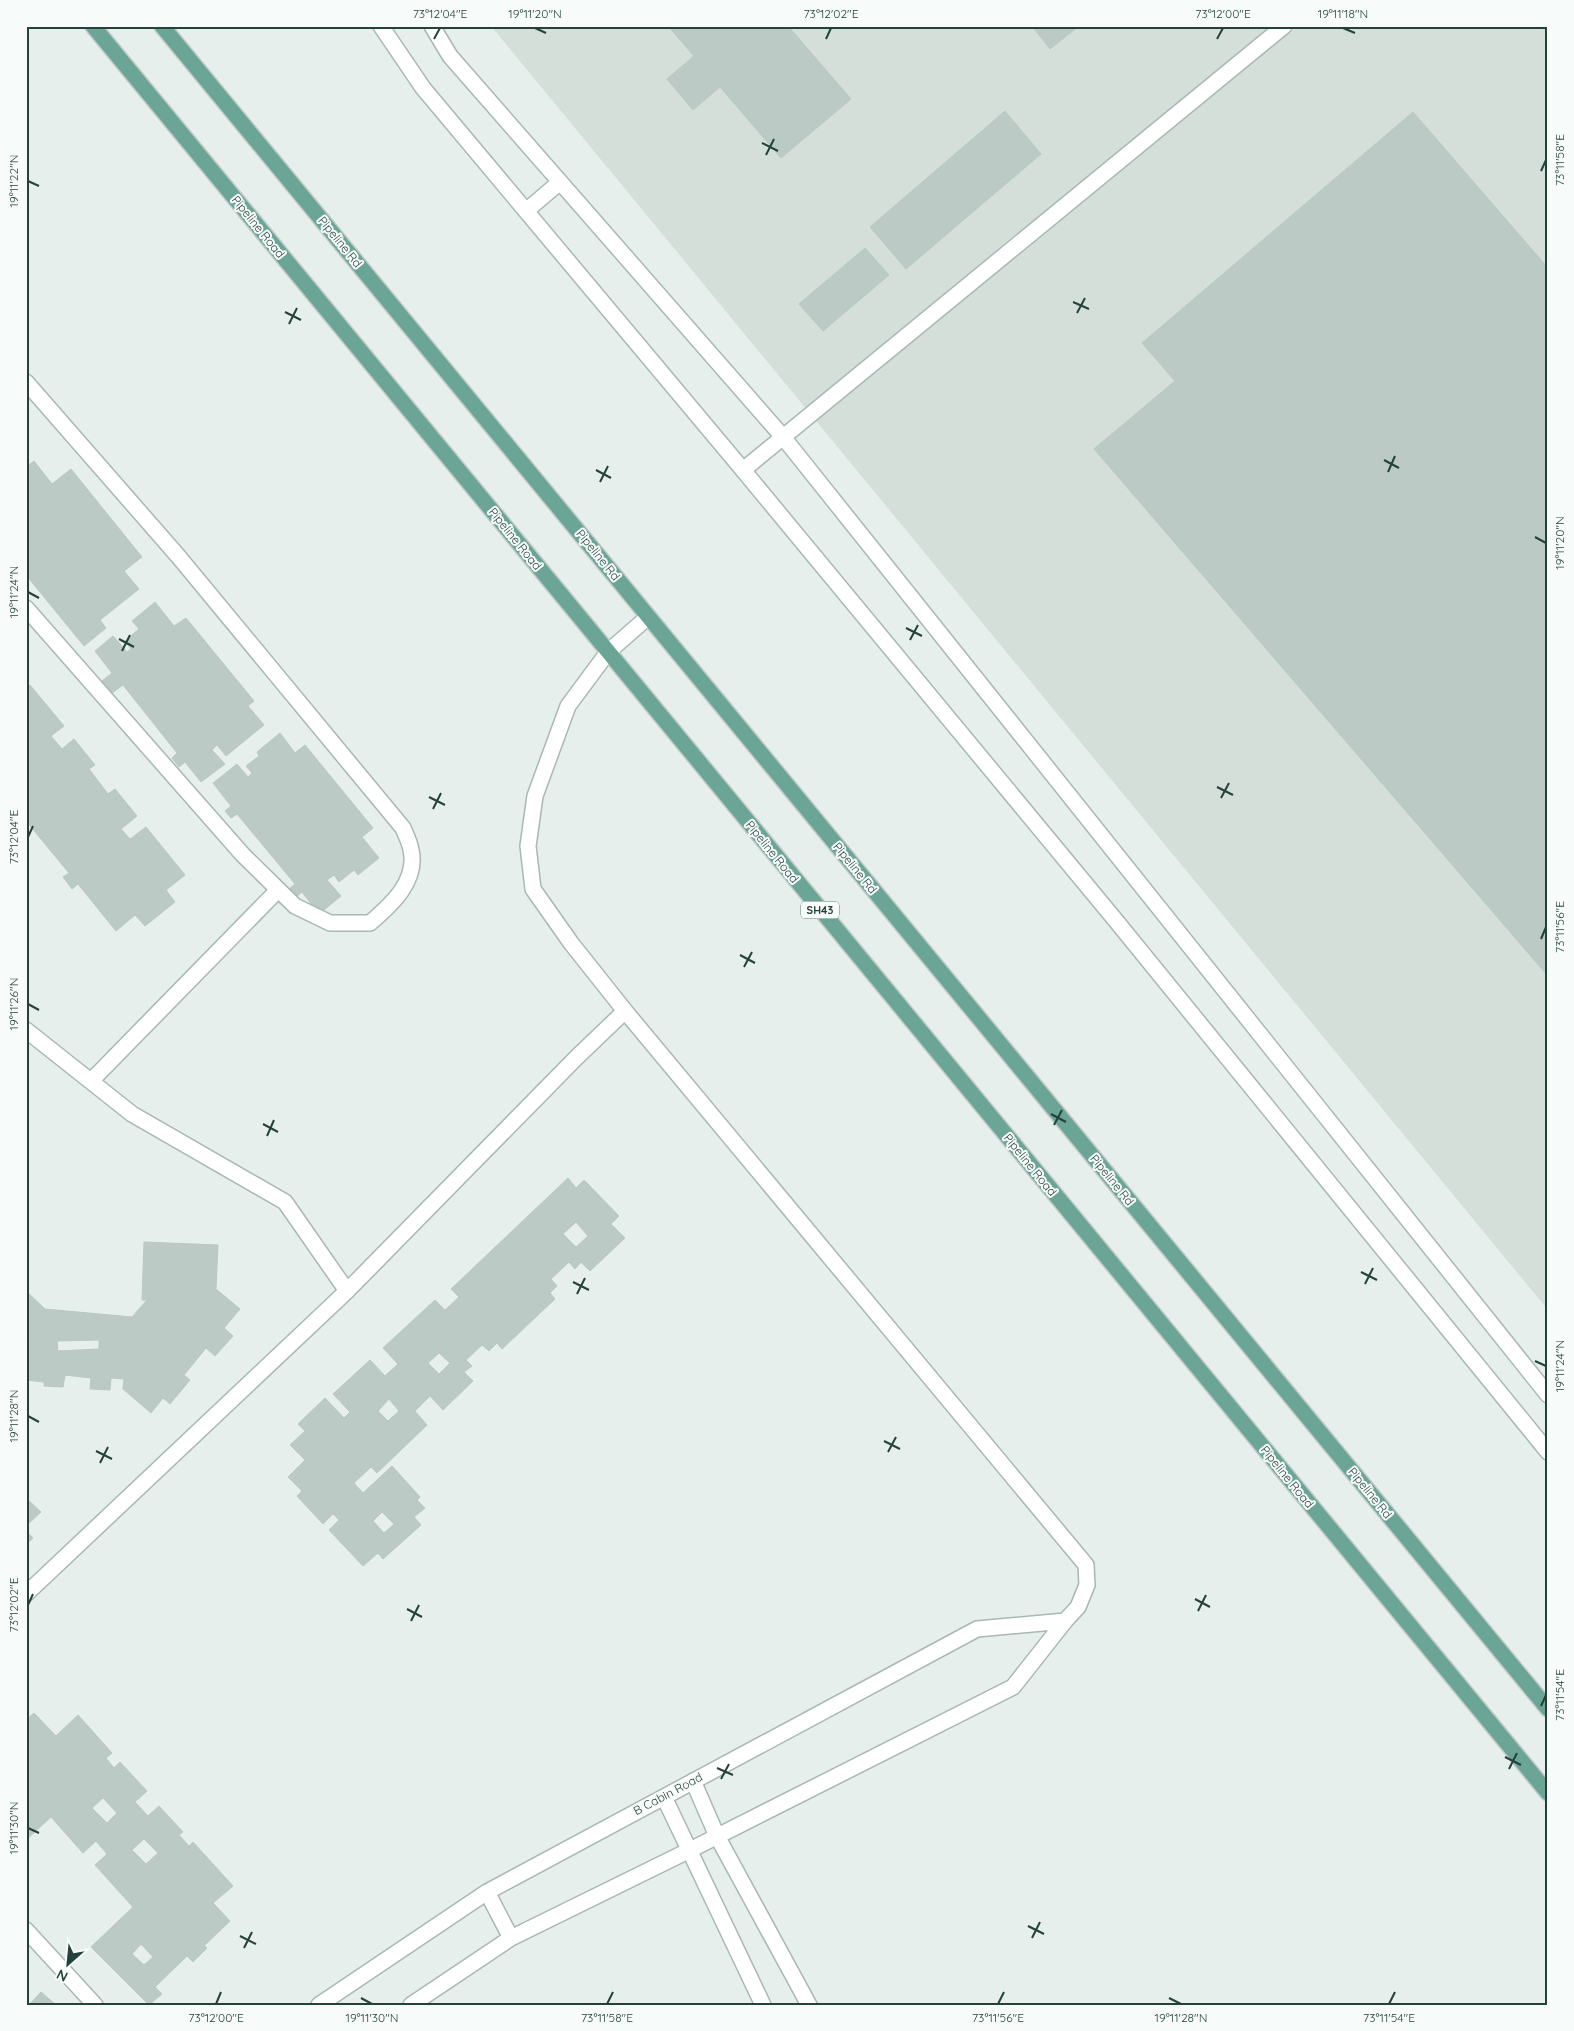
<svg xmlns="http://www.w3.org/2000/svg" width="1574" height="2031" viewBox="0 0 1574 2031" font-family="Quicksand,sans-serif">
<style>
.built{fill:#d4dfda}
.building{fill:#bbcac4;stroke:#b8c9c2;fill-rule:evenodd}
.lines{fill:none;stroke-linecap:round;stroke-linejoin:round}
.service-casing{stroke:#a8b8b2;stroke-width:18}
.minor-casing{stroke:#a8b8b2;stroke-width:18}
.primary-casing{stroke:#c2cac8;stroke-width:18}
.service{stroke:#fff;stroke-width:15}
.minor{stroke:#fff;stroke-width:15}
.primary{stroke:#6aa596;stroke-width:15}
.ticks{fill:none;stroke:#24423a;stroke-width:2}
.labels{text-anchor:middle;stroke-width:4;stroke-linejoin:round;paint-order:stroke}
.shield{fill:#f7fbf9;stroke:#637a73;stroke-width:1}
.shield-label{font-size:11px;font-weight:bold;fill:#24423a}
.street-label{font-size:12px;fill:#24423a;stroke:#f7fbf9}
.neatline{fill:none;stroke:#24423a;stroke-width:2}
.ticks-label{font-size:12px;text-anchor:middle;fill:#24423a}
</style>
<rect width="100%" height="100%" fill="#e6efeb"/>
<!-- built -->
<path class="built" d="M 491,26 L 1548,26 L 1548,1310 Z"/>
<!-- building -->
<path class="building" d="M 668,26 L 788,26 L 851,99 L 781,158 L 720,87 L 693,110 L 667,79 L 694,56 Z
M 1032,26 L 1079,26 L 1050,49 Z
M 1005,111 L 1041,154 L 906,269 L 870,227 Z
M 1413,112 L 1548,268 L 1548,976 L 1094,449 L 1175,381 L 1142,343 Z
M 865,248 L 889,275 L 823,331 L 799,304 Z
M 34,461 L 52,484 L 71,469 L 142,557 L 124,571 L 139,589 L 100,620 L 106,628 L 84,646 L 26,575 L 26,467 Z
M 155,602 L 174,626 L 186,618 L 254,701 L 248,706 L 264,725 L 226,756 L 217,745 L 212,750 L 225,764 L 201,782 L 185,762 L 179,767 L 172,758 L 177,753 L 123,685 L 112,693 L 102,681 L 112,673 L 95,651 L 113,636 L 127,652 L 131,649 L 125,641 L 139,629 L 132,621 Z
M 30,685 L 64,726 L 51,736 L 62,749 L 74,739 L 95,765 L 89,769 L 108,794 L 115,789 L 137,816 L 121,829 L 130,839 L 146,827 L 185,875 L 166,890 L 175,902 L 145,926 L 135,915 L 116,931 L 78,884 L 72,889 L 63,877 L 69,873 L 26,821 L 26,688 Z
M 280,733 L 295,753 L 305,745 L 373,828 L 362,837 L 379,858 L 358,875 L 354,870 L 339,882 L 334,875 L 327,880 L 341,896 L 319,914 L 302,892 L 296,897 L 289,889 L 295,884 L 237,814 L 231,818 L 225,811 L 231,806 L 213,783 L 237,764 L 248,777 L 252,773 L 246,766 L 259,756 L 257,752 Z
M 568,1178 L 576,1188 L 584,1180 L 619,1216 L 611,1224 L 625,1238 L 590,1271 L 581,1262 L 575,1269 L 569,1262 L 551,1279 L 557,1286 L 550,1293 L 555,1299 L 502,1349 L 497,1343 L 489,1351 L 482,1345 L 466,1360 L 472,1366 L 464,1372 L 473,1381 L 443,1410 L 430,1396 L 415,1411 L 427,1425 L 377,1473 L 371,1467 L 354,1483 L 363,1493 L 392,1466 L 420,1497 L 417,1500 L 425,1508 L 414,1517 L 421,1525 L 383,1559 L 378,1553 L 363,1566 L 329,1530 L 339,1520 L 333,1514 L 323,1524 L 297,1496 L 302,1491 L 288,1477 L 305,1460 L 290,1445 L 305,1431 L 298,1424 L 325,1398 L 344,1418 L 350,1412 L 333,1394 L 370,1360 L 385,1376 L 398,1364 L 383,1348 L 435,1300 L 445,1310 L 459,1297 L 451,1289 ZM 576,1222 L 588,1236 L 576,1247 L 563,1234 ZM 439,1353 L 450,1363 L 439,1374 L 428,1363 ZM 389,1399 L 399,1411 L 388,1421 L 378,1411 ZM 382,1512 L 394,1524 L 384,1533 L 373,1521 Z
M 144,1242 L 218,1245 L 216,1289 L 240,1309 L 224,1328 L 233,1336 L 215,1356 L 206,1348 L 184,1375 L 190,1380 L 170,1404 L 163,1398 L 151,1413 L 123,1389 L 124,1379 L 111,1378 L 110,1390 L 90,1389 L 91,1378 L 65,1375 L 63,1387 L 44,1386 L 44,1382 L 26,1380 L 30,1339 L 26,1343 L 26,1291 L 45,1309 L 132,1317 L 147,1300 L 142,1300 ZM 99,1340 L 99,1349 L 58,1351 L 57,1341 Z
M 26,1498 L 41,1512 L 26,1526 Z
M 26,1531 L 33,1538 L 26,1545 Z
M 34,1713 L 56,1736 L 78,1715 L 112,1753 L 106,1758 L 114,1768 L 120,1762 L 147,1791 L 135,1802 L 148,1816 L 159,1806 L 183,1832 L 179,1835 L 189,1846 L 193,1842 L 233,1886 L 213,1903 L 230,1921 L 204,1946 L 207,1948 L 193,1962 L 187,1956 L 155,1987 L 162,1994 L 149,2005 L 91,1947 L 133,1907 L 95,1865 L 107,1854 L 96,1841 L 83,1853 L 51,1817 L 26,1840 L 26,1720 ZM 103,1798 L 117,1813 L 107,1823 L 92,1808 ZM 144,1839 L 158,1853 L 146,1864 L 132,1850 ZM 141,1944 L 153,1957 L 144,1965 L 132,1954 Z
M 41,1992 L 56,2005 L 29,2005 Z"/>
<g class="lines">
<defs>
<path id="service" d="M 743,470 L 1284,26"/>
<path id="minor" d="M 381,26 L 423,88 L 743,470 L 1117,922 L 1548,1452
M 432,26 L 450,56 L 783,437 L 1548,1395
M 526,211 L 560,182
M 26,382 L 178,556 L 403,828 C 406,835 410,843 411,850 C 418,881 391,905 370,923 L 330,923 L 295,906 L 243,855 L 26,608
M 26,1030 L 132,1114 L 285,1202 L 347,1291
M 91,1081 L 278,890
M 26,1594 L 347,1291 L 577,1057 L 625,1011 L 571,943 L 533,889 L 528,846 L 535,796 L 568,706 L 608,652 L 648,617
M 693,1781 L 717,1836 L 809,2005
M 664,1797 L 763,2005
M 487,1892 L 511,1938
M 26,1930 L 95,2005
M 319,2005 L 487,1892 L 977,1629 L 1065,1621
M 411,2005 L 511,1938 L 690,1850 L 1013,1687 L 1065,1621 L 1078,1607 L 1087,1585 L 1086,1565 L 625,1011"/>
<path id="primary" d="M 93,26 L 1548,1793
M 162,26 L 1548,1709"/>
</defs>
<!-- service casing -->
<use href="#service" class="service-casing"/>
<!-- minor casing -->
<use href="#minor" class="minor-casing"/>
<!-- primary casing -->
<use href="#primary" class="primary-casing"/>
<!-- service -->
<use href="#service" class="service"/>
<!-- minor -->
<use href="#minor" class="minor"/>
<!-- primary -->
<use href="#primary" class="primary"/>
</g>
<!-- ticks -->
<path class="ticks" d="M 535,28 L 546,33M 1343,28 L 1355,33M 434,39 L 440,28M 826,39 L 831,28M 1217,39 L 1223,28M 762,143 L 778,151M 766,155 L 774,139M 1541,171 L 1546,160M 28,181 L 39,186M 1073,302 L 1089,309M 285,312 L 301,320M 1077,313 L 1085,298M 289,324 L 297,308M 1384,460 L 1399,468M 596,470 L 611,478M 1388,472 L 1395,456M 600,482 L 608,466M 1535,537 L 1546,543M 28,592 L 39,598M 906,628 L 922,636M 119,639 L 134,647M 910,640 L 918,625M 122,651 L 130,635M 1217,787 L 1233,795M 429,797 L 445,805M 1221,798 L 1229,783M 433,809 L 441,793M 28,837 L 33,826M 1541,939 L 1546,927M 740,955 L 755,963M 744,967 L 752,952M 28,1004 L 39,1010M 1051,1114 L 1066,1122M 263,1124 L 278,1132M 1054,1125 L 1062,1110M 267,1136 L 274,1120M 1361,1272 L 1377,1280M 573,1282 L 589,1290M 1365,1284 L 1373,1268M 577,1294 L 585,1278M 1535,1361 L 1546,1366M 28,1416 L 39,1422M 884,1441 L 900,1449M 96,1451 L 112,1459M 888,1452 L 896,1437M 100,1463 L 108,1447M 1195,1599 L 1210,1607M 28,1605 L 33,1594M 407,1609 L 422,1617M 1198,1611 L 1206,1595M 411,1621 L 419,1605M 1541,1706 L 1546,1695M 1505,1757 L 1521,1765M 717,1768 L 733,1775M 1509,1769 L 1517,1753M 721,1779 L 729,1764M 28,1828 L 39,1833M 1028,1926 L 1044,1934M 240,1936 L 256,1944M 1032,1938 L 1040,1922M 244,1948 L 252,1932M 361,1998 L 372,2004M 1169,1998 L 1181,2004M 216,2004 L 221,1992M 607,2004 L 613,1992M 998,2004 L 1004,1992M 1389,2004 L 1395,1992"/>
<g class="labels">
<!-- shield labels -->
<rect class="shield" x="801" y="901.5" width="38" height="17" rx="4"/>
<g class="shield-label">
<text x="820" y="914">SH43</text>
</g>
<!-- street labels -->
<g class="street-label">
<text transform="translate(258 227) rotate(51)" y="4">Pipeline Road</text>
<text transform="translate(340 242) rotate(51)" y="4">Pipeline Rd</text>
<text transform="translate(515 539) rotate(51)" y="4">Pipeline Road</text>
<text transform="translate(598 555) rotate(51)" y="4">Pipeline Rd</text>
<text transform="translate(772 852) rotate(51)" y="4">Pipeline Road</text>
<text transform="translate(855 868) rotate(51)" y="4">Pipeline Rd</text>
<text transform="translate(1030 1165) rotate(51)" y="4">Pipeline Road</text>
<text transform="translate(1112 1180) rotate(51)" y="4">Pipeline Rd</text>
<text transform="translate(1287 1477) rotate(51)" y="4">Pipeline Road</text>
<text transform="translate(1370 1493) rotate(51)" y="4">Pipeline Rd</text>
<text transform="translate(668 1794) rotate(-28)" y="4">B Cabin Road</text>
</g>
</g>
<!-- border -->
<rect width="1574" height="2031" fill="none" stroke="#f7fbf9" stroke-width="55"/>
<!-- north arrow -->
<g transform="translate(68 1964) rotate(207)" stroke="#f7fbf9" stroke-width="4" paint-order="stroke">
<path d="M0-4L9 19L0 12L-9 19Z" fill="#24423a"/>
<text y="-8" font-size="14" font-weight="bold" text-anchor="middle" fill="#24423a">N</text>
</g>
<rect x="28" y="28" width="1518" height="1976" class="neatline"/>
<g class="ticks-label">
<text x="440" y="18">73°12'04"E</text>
<text x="535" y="18">19°11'20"N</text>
<text x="831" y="18">73°12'02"E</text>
<text x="1223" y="18">73°12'00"E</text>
<text x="1343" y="18">19°11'18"N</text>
<text transform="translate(1560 160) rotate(-90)" y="4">73°11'58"E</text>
<text transform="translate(14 181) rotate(-90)" y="4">19°11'22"N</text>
<text transform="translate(1560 543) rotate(-90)" y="4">19°11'20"N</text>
<text transform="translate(14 592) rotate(-90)" y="4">19°11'24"N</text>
<text transform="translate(14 837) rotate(-90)" y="4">73°12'04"E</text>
<text transform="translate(1560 927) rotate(-90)" y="4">73°11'56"E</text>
<text transform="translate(14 1004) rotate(-90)" y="4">19°11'26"N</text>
<text transform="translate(1560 1366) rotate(-90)" y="4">19°11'24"N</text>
<text transform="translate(14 1416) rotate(-90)" y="4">19°11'28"N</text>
<text transform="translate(14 1605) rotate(-90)" y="4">73°12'02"E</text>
<text transform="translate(1560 1695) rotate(-90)" y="4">73°11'54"E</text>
<text transform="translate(14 1828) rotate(-90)" y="4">19°11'30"N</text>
<text x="216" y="2022">73°12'00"E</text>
<text x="372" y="2022">19°11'30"N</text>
<text x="607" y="2022">73°11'58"E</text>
<text x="998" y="2022">73°11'56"E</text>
<text x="1181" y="2022">19°11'28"N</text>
<text x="1389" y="2022">73°11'54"E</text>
</g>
</svg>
